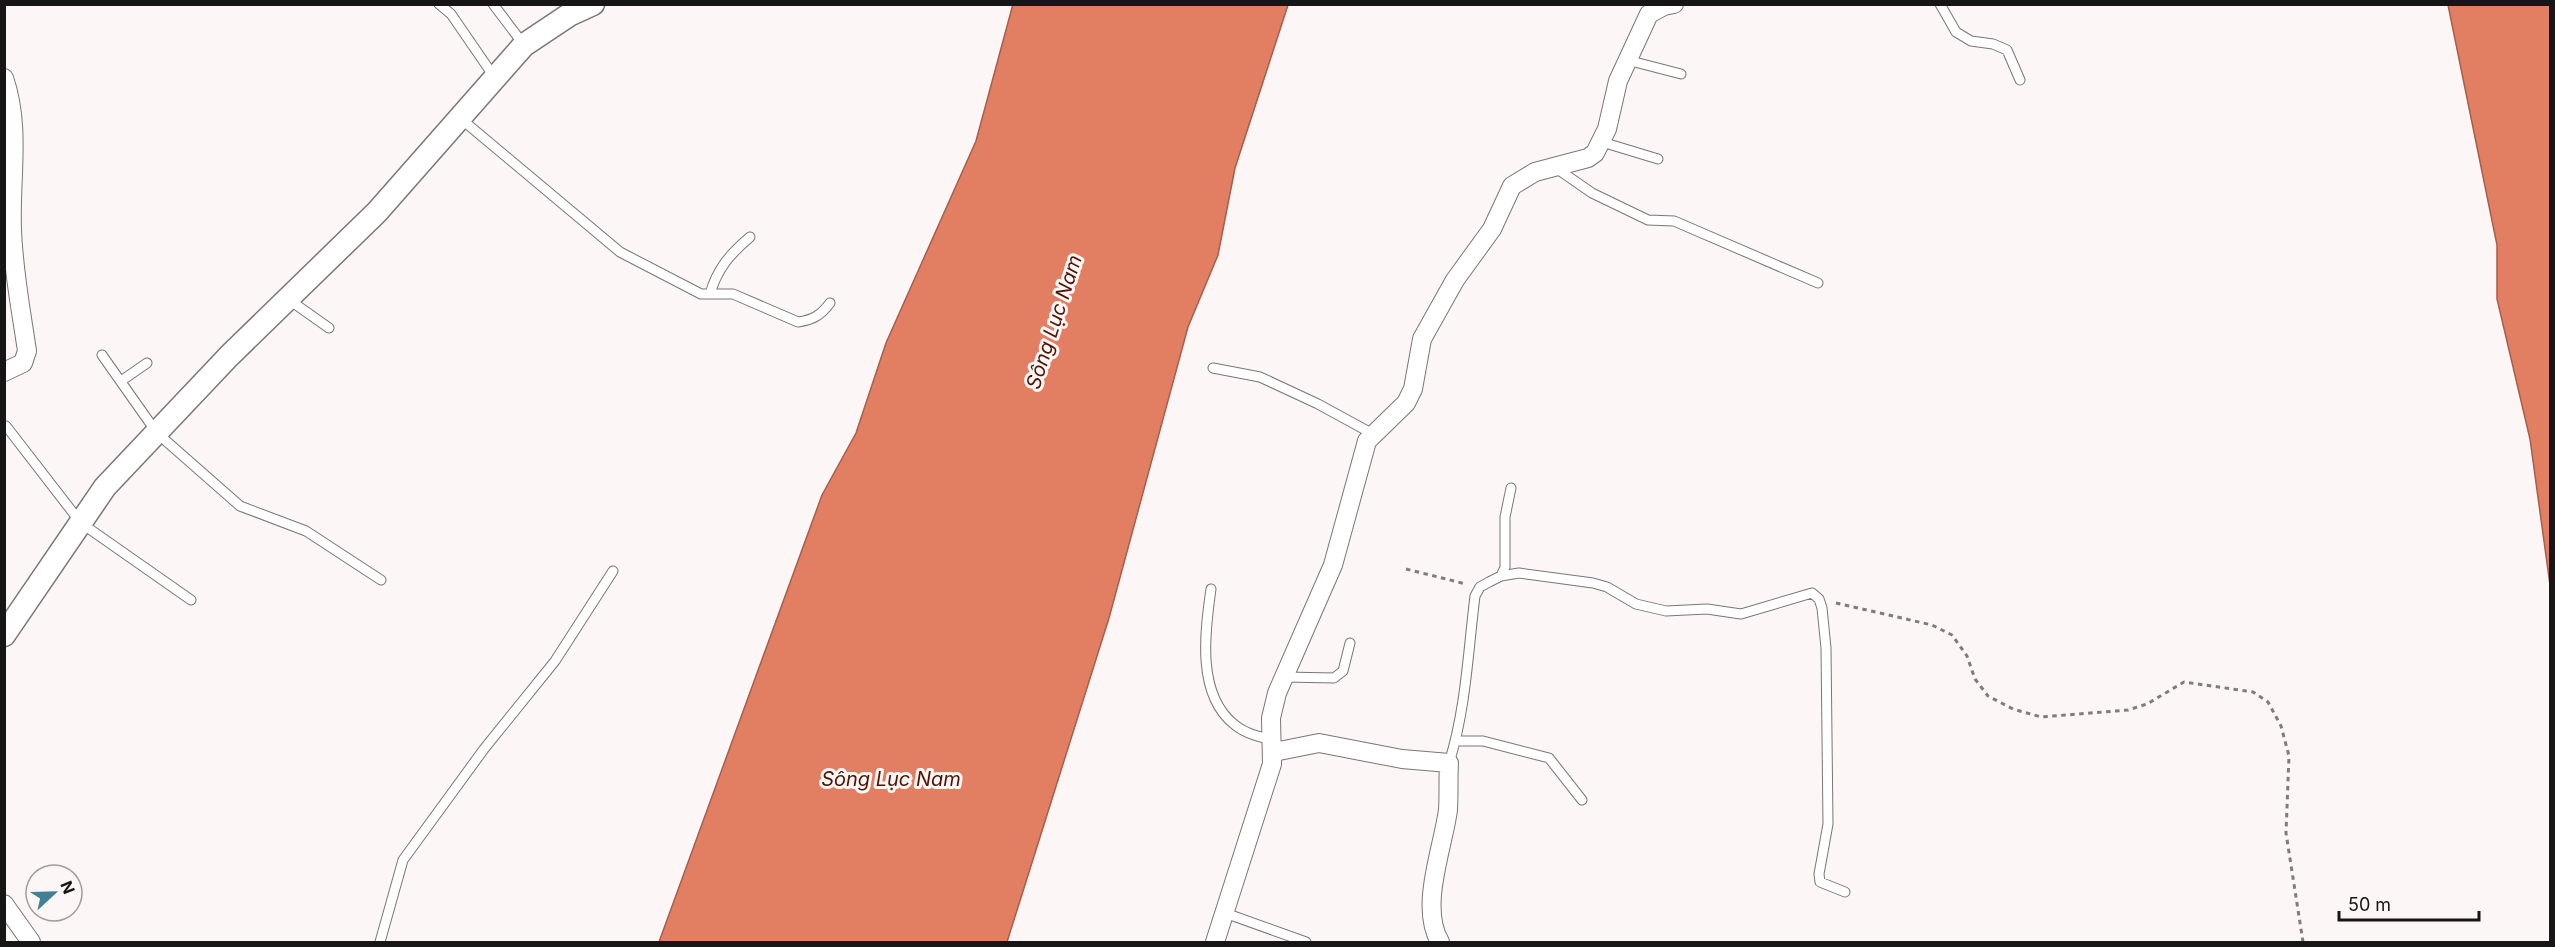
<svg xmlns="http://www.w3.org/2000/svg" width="2555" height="947" viewBox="0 0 2555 947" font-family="Inter,sans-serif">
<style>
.water{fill:#e27f63;stroke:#a55f4c;stroke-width:1.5}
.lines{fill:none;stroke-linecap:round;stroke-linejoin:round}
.service-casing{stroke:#7b7675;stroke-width:11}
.minor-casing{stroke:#7b7675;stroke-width:20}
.tertiary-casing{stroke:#7b7675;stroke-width:25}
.path{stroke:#7f7c7b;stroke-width:3;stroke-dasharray:4.5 4.5;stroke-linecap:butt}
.service{stroke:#fff;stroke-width:9}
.minor{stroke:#fff;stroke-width:18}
.tertiary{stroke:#fff;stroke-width:22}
.labels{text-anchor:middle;stroke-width:6;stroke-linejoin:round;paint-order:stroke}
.water-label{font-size:20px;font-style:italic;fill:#511302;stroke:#fcf7f6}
</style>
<rect width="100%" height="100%" fill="#fcf7f6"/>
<!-- water -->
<path class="water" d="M 1013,4 L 1288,5 L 1235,168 L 1218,255 L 1188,327 L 1109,618 L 1007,942 L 659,942 L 822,495 L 856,433 L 886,343 L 976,141 Z
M 2448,5 L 2550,5 L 2550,585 L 2530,439 L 2497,299 L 2497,245 Z"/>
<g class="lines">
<defs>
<path id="service" d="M 439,4 L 451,14 L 495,78
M 493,4 L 524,45
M 1940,4 L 1956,32 L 1971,41 L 1993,44 L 2007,50 L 2020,80
M 1627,60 L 1681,74
M 460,118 L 620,252 L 701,294 L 733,294 L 798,322 C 813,320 821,315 830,303
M 1602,142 L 1658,159
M 1556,168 L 1592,193 L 1648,220 L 1674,221 L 1818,283
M 710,294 C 717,269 730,254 750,237
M 288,299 L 329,328
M 102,355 L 157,433 L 240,506 L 306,531 L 381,580
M 1213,368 L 1260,377 L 1318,404 L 1373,434
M 121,381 L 147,363
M 6,426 L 81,523 L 191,600
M 1501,576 L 1505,567 L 1505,517 L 1511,488
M 1211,589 C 1205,631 1196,695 1235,725 C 1246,734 1260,737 1274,740
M 1284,677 L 1334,678 L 1343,671 L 1350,643
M 1456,741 L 1483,741 L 1549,758 L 1582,800
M 1449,763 C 1466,709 1468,652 1475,596 L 1480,587 L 1489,582 L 1501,576 L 1519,573 L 1593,583 L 1607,587 L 1636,604 L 1666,611 L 1707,609 L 1741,614 L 1812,593 L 1819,599 L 1822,608 L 1826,648 L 1828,824 L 1819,874 L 1820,882 L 1845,892
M 1225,913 L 1306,942
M 380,942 L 403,860 L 484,749 L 555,661 L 613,571"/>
<path id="minor" d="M 4,78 C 21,127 10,179 12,228 C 13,269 21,310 27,351 L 23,363 L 4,372
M 1274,752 L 1319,743 L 1402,759 L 1449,763 C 1448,778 1449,794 1448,810 C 1443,848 1419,907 1440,942
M 4,904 L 31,942
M 1215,942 L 1272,764 L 1271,718 L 1277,693 L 1333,565 L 1367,441 L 1406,403 L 1413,389 L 1422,339 L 1455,280 L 1492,229 L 1512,186 L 1535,172 L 1588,158 L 1595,153 L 1607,129 L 1618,81 L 1649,14 L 1664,6 L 1674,4"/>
<path id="tertiary" d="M 4,635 L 105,487 L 229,356 L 377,212 L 524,45 L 569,15 L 593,4"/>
</defs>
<!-- service casing -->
<use href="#service" class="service-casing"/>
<!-- minor casing -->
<use href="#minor" class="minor-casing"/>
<!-- tertiary casing -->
<use href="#tertiary" class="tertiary-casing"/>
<!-- path -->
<path class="path" d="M 1406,569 L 1466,584
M 1836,603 L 1932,625 L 1952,635 L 1967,656 L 1975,679 L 1988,696 L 2013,709 L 2041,717 L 2128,710 L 2147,704 L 2184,682 L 2253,692 L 2268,702 L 2281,726 L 2289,756 L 2286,833 L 2303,942"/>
<!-- service -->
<use href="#service" class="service"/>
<!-- minor -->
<use href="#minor" class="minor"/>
<!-- tertiary -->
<use href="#tertiary" class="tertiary"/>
</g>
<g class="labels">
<!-- water labels -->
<g class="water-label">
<text transform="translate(1054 322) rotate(-72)" y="7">Sông Lục Nam</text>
<text x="891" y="786">Sông Lục Nam</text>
</g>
</g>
<!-- border -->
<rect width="2555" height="947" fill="none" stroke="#171515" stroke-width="12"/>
<!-- north arrow -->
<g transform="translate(54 893) rotate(68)"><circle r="28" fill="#fcf7f6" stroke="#a09d9c" stroke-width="1.5"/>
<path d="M0-4.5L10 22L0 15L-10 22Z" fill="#408293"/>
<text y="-9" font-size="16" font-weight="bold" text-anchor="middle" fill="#171515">N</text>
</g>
<!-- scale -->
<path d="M2339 911v9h140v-9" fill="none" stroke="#171515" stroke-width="3"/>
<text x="2348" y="911" font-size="18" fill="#171515" stroke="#fcf7f6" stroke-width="4.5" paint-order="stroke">50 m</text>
</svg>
